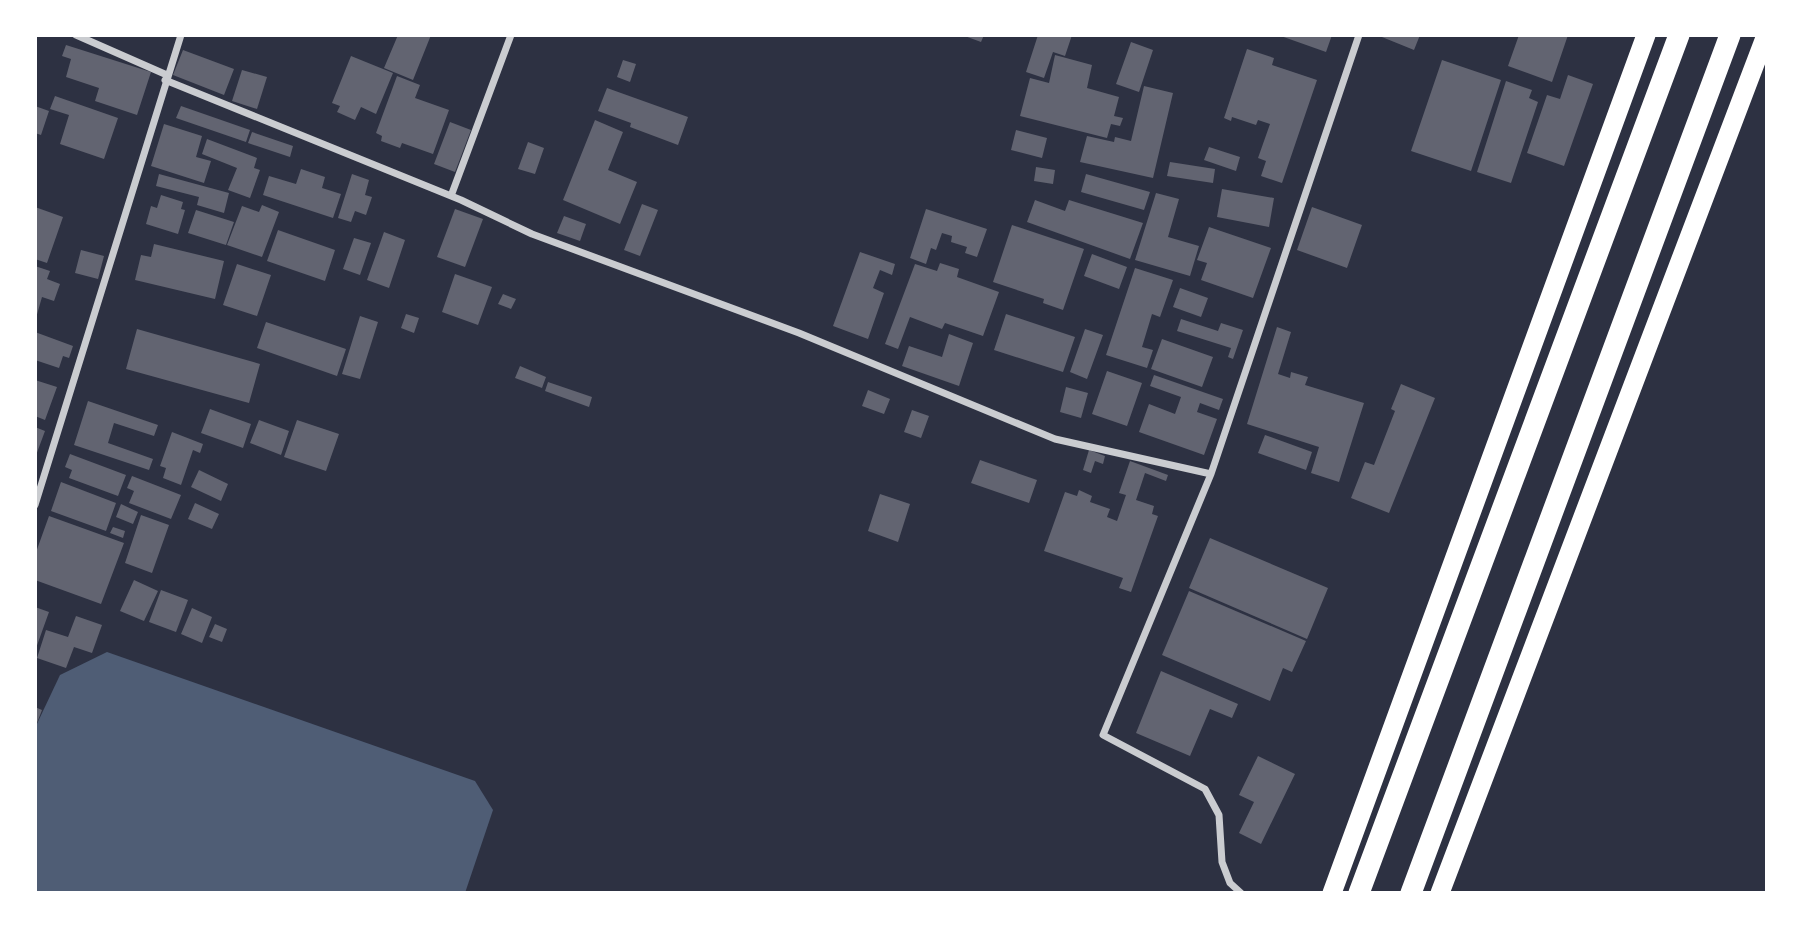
<svg xmlns="http://www.w3.org/2000/svg" width="1802" height="928" viewBox="0 0 1802 928" font-family="'Crimson Pro',serif">
<style>
.water{fill:#4f5d75}
.building{fill:#626471}
.lines{fill:none;stroke-linecap:round;stroke-linejoin:round}
.minor{stroke:#caccd0;stroke-width:7}
.trunk{stroke:#fff;stroke-width:19}
.motorway{stroke:#fff;stroke-width:21}
</style>
<rect width="100%" height="100%" fill="#2d3142"/>
<!-- water -->
<path class="water" d="M 107,652 L 475,781 L 493,810 L 465,893 L 35,893 L 35,728 L 60,675 Z"/>
<!-- building -->
<path class="building" d="M 398,35 L 431,35 L 413,80 L 384,68 Z
M 962,35 L 984,35 L 981,42 Z
M 1038,35 L 1072,35 L 1065,56 L 1053,52 L 1044,78 L 1026,72 Z
M 1278,35 L 1332,35 L 1326,52 Z
M 1377,35 L 1420,35 L 1414,50 Z
M 1519,35 L 1568,35 L 1552,82 L 1508,66 Z
M 1131,42 L 1153,50 L 1139,92 L 1116,84 Z
M 66,45 L 151,72 L 137,115 L 95,101 L 99,88 L 66,77 L 71,59 L 62,56 Z
M 1247,49 L 1274,58 L 1272,65 L 1317,80 L 1282,183 L 1261,176 L 1266,161 L 1258,158 L 1270,124 L 1258,120 L 1256,125 L 1232,117 L 1231,121 L 1224,118 Z
M 183,50 L 234,69 L 224,95 L 173,75 Z
M 1055,55 L 1092,65 L 1087,88 L 1119,97 L 1114,116 L 1123,118 L 1120,126 L 1111,124 L 1107,138 L 1020,116 L 1030,78 L 1049,83 Z
M 351,56 L 393,73 L 376,114 L 361,107 L 355,120 L 337,112 L 340,106 L 332,103 Z
M 623,60 L 636,64 L 630,82 L 617,77 Z
M 1442,60 L 1501,80 L 1471,171 L 1411,151 Z
M 242,70 L 267,77 L 257,109 L 232,101 Z
M 1568,75 L 1593,84 L 1564,166 L 1527,153 L 1547,95 L 1560,99 Z
M 397,76 L 420,85 L 415,98 L 449,110 L 433,154 L 402,143 L 400,148 L 381,141 L 382,136 L 376,133 Z
M 1506,81 L 1532,90 L 1529,98 L 1538,102 L 1511,183 L 1477,172 Z
M 1144,86 L 1173,93 L 1153,178 L 1080,162 L 1087,136 L 1114,142 L 1115,137 L 1131,141 Z
M 607,88 L 688,117 L 678,145 L 630,127 L 631,123 L 598,111 Z
M 55,96 L 118,118 L 104,159 L 60,144 L 69,115 L 50,109 Z
M 35,106 L 49,111 L 41,135 L 35,133 Z
M 181,106 L 250,130 L 246,142 L 176,118 Z
M 595,120 L 623,132 L 608,170 L 637,182 L 620,224 L 563,200 Z
M 450,122 L 471,130 L 455,172 L 434,164 Z
M 164,124 L 202,136 L 196,157 L 211,161 L 204,183 L 151,166 Z
M 1016,130 L 1047,138 L 1042,158 L 1011,150 Z
M 252,132 L 293,146 L 290,157 L 248,143 Z
M 207,139 L 257,158 L 254,168 L 260,170 L 250,198 L 228,190 L 237,168 L 202,154 Z
M 528,142 L 544,148 L 535,174 L 518,169 Z
M 1209,147 L 1240,157 L 1236,171 L 1204,160 Z
M 1170,162 L 1215,169 L 1213,183 L 1167,176 Z
M 1036,167 L 1055,170 L 1053,184 L 1034,181 Z
M 301,169 L 325,177 L 322,188 L 341,194 L 333,218 L 263,195 L 269,176 L 296,184 Z
M 159,174 L 229,193 L 224,213 L 197,205 L 199,197 L 156,186 Z
M 352,174 L 369,180 L 365,195 L 372,197 L 366,215 L 355,211 L 351,222 L 338,218 Z
M 1086,174 L 1150,192 L 1144,210 L 1081,192 Z
M 1222,189 L 1274,198 L 1269,227 L 1217,217 Z
M 1156,193 L 1179,199 L 1168,237 L 1199,246 L 1190,276 L 1135,260 Z
M 161,195 L 183,202 L 181,209 L 185,210 L 178,234 L 146,224 L 151,206 L 157,208 Z
M 1035,200 L 1065,211 L 1069,200 L 1143,223 L 1130,259 L 1027,222 Z
M 642,204 L 658,210 L 640,256 L 624,250 Z
M 262,205 L 279,212 L 262,257 L 227,245 L 242,206 L 259,212 Z
M 35,207 L 63,217 L 47,263 L 35,259 Z
M 1312,207 L 1362,225 L 1347,268 L 1297,250 Z
M 455,209 L 483,219 L 465,267 L 437,257 Z
M 926,209 L 987,229 L 977,257 L 965,253 L 967,247 L 951,242 L 952,236 L 942,233 L 936,250 L 931,248 L 926,264 L 910,258 Z
M 196,210 L 234,222 L 226,245 L 188,233 Z
M 564,216 L 586,224 L 580,241 L 557,233 Z
M 1012,225 L 1084,249 L 1063,310 L 1043,303 L 1044,299 L 993,282 Z
M 1209,227 L 1271,248 L 1253,298 L 1201,280 L 1207,263 L 1197,260 Z
M 278,230 L 335,250 L 325,281 L 267,261 Z
M 384,232 L 405,240 L 389,288 L 367,280 Z
M 354,238 L 371,243 L 360,275 L 343,269 Z
M 154,244 L 224,261 L 215,299 L 135,280 L 141,255 L 151,257 Z
M 81,250 L 104,256 L 98,279 L 75,273 Z
M 860,252 L 895,264 L 892,275 L 880,270 L 873,288 L 884,293 L 868,339 L 833,326 Z
M 1092,254 L 1127,267 L 1119,289 L 1084,276 Z
M 940,263 L 959,269 L 957,277 L 999,292 L 983,336 L 945,323 L 942,329 L 910,317 L 898,349 L 885,344 L 915,264 L 937,271 Z
M 237,264 L 271,275 L 257,316 L 223,305 Z
M 35,266 L 50,271 L 47,279 L 60,284 L 54,301 L 42,297 L 36,318 Z
M 1135,268 L 1173,280 L 1160,317 L 1152,314 L 1142,347 L 1153,350 L 1147,368 L 1106,355 Z
M 455,274 L 492,287 L 478,325 L 442,312 Z
M 1180,288 L 1208,298 L 1201,317 L 1173,307 Z
M 503,294 L 516,299 L 511,309 L 498,304 Z
M 406,314 L 419,318 L 414,333 L 401,328 Z
M 1006,314 L 1075,337 L 1063,372 L 994,350 Z
M 360,316 L 378,322 L 360,379 L 342,374 Z
M 1181,319 L 1218,331 L 1221,323 L 1243,330 L 1233,359 L 1228,357 L 1231,348 L 1177,331 Z
M 266,322 L 346,349 L 337,376 L 257,348 Z
M 1277,327 L 1291,332 L 1278,374 L 1290,378 L 1291,372 L 1308,377 L 1305,385 L 1364,403 L 1339,482 L 1311,473 L 1319,447 L 1247,424 Z
M 137,329 L 260,364 L 249,403 L 126,369 Z
M 1085,329 L 1103,335 L 1087,379 L 1070,372 Z
M 35,332 L 73,346 L 69,358 L 63,356 L 59,368 L 35,360 Z
M 949,334 L 973,343 L 959,386 L 902,366 L 909,346 L 942,357 Z
M 1162,339 L 1213,357 L 1202,387 L 1151,369 Z
M 520,366 L 546,377 L 542,388 L 515,378 Z
M 1107,371 L 1142,383 L 1127,426 L 1092,414 Z
M 1154,375 L 1223,399 L 1219,410 L 1200,403 L 1197,412 L 1217,419 L 1204,455 L 1139,432 L 1149,404 L 1175,414 L 1181,397 L 1150,386 Z
M 35,380 L 57,387 L 45,420 L 35,416 Z
M 548,382 L 592,397 L 589,407 L 545,391 Z
M 1401,384 L 1435,398 L 1389,513 L 1351,498 L 1365,462 L 1374,465 L 1395,411 L 1391,409 Z
M 1066,387 L 1088,393 L 1081,418 L 1060,412 Z
M 868,390 L 890,399 L 884,414 L 862,406 Z
M 88,401 L 158,425 L 154,436 L 114,423 L 108,443 L 153,459 L 149,470 L 74,445 Z
M 210,409 L 251,424 L 243,448 L 201,433 Z
M 912,410 L 929,416 L 921,438 L 904,432 Z
M 259,420 L 289,431 L 281,455 L 250,443 Z
M 297,420 L 339,434 L 326,471 L 284,457 Z
M 35,427 L 45,431 L 35,458 Z
M 172,432 L 203,444 L 200,453 L 193,450 L 181,485 L 163,478 L 166,468 L 160,466 Z
M 1265,435 L 1312,452 L 1306,470 L 1258,453 Z
M 1089,450 L 1105,456 L 1103,464 L 1095,461 L 1091,473 L 1083,470 Z
M 70,454 L 126,475 L 118,496 L 69,478 L 72,470 L 65,467 Z
M 980,460 L 1037,480 L 1029,503 L 971,483 Z
M 1130,461 L 1168,475 L 1166,481 L 1145,473 L 1136,500 L 1154,506 L 1152,514 L 1158,516 L 1131,592 L 1119,588 L 1123,578 L 1044,551 L 1065,492 L 1077,496 L 1079,490 L 1092,496 L 1090,502 L 1110,509 L 1107,517 L 1117,521 L 1126,495 L 1119,493 Z
M 199,470 L 228,484 L 221,501 L 191,487 Z
M 132,476 L 181,495 L 171,519 L 129,503 L 134,491 L 127,488 Z
M 61,482 L 116,503 L 106,531 L 51,511 Z
M 880,494 L 910,504 L 898,542 L 868,531 Z
M 195,503 L 219,514 L 212,529 L 188,519 Z
M 121,504 L 138,512 L 133,524 L 116,517 Z
M 141,515 L 169,525 L 152,573 L 125,563 Z
M 49,516 L 124,543 L 101,604 L 35,580 L 35,555 Z
M 113,527 L 125,531 L 123,538 L 110,533 Z
M 1210,538 L 1328,588 L 1307,639 L 1189,588 Z
M 134,580 L 158,591 L 144,621 L 120,611 Z
M 161,590 L 188,600 L 176,632 L 149,622 Z
M 1189,591 L 1306,641 L 1292,672 L 1283,668 L 1270,701 L 1162,655 Z
M 35,607 L 49,612 L 35,651 Z
M 192,608 L 212,617 L 202,643 L 181,634 Z
M 76,616 L 102,625 L 92,653 L 74,647 L 66,668 L 37,658 L 46,630 L 68,637 Z
M 215,624 L 227,629 L 222,642 L 209,637 Z
M 1161,671 L 1238,704 L 1232,718 L 1210,709 L 1190,756 L 1136,733 Z
M 35,707 L 42,710 L 35,728 Z
M 1258,756 L 1295,774 L 1261,844 L 1239,833 L 1254,802 L 1239,795 Z"/>
<g class="lines">
<!-- minor -->
<path class="minor" d="M 76,35 L 167,75
M 165,80 L 461,200 L 532,234 L 799,333 L 1055,439 L 1211,474
M 451,196 L 511,35
M 35,505 L 181,35
M 1241,893 L 1230,883 L 1222,862 L 1219,815 L 1205,789 L 1103,735 L 1211,474 L 1359,35"/>
<!-- trunk -->
<path class="trunk" d="M 1332,893 C 1439,608 1539,320 1646,35
M 1440,893 L 1766,35"/>
<!-- motorway -->
<path class="motorway" d="M 1359,893 L 1679,35
M 1411,893 L 1730,35"/>
</g>
<!-- border -->
<rect width="1802" height="928" fill="none" stroke="#ffffff" stroke-width="74"/>
</svg>
